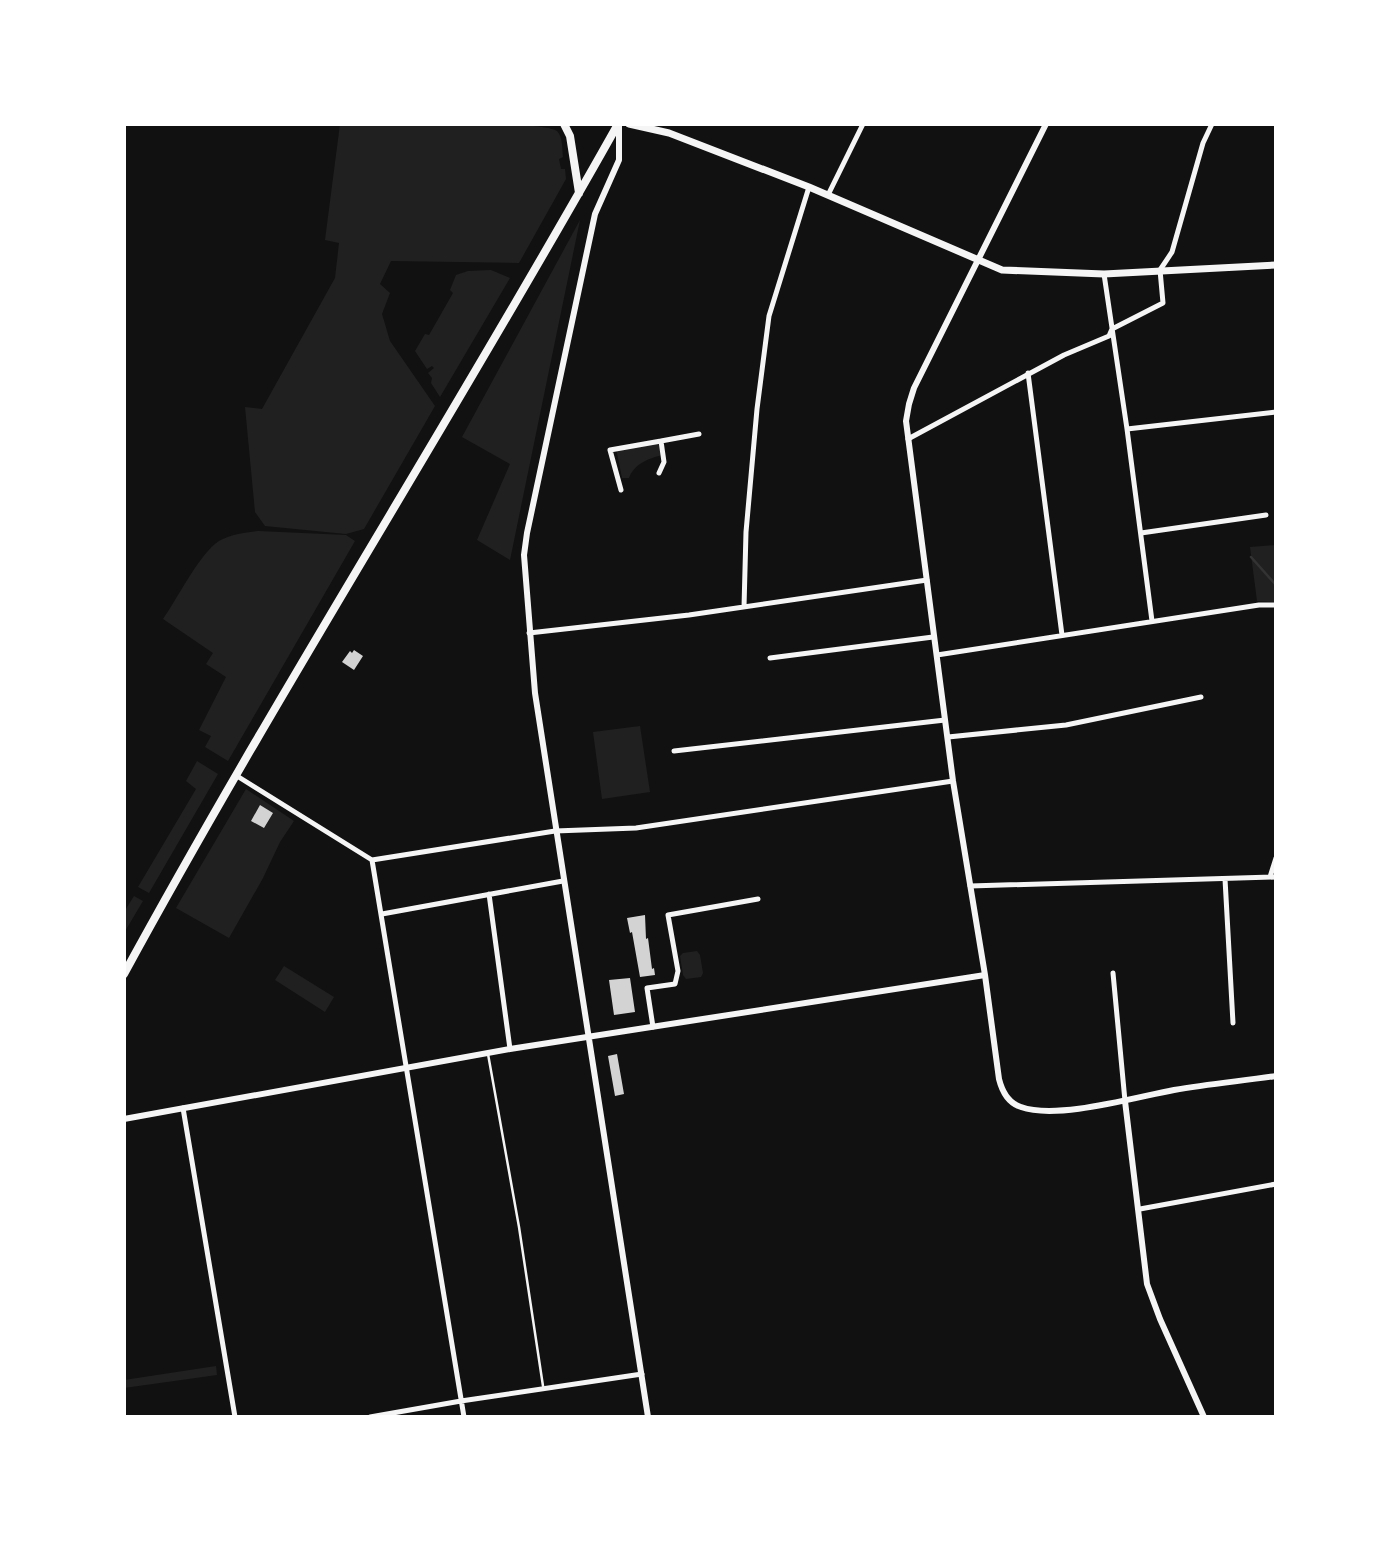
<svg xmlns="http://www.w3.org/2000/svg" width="1400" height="1541" viewBox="0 0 1400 1541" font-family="'Noto Sans',sans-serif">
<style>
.green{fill:#202020}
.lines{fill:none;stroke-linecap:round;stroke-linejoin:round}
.stream{stroke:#333;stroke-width:2.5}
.building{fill:#d3d3d3}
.service{stroke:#f5f5f5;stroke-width:2.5}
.minor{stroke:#f5f5f5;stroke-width:5}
.tertiary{stroke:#f5f5f5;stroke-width:6}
.secondary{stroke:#f5f5f5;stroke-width:7}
.primary{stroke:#f5f5f5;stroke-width:8}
</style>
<rect width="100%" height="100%" fill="#111"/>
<!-- green -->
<path class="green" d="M 340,124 C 371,124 542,119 557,131 C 563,137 562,149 563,157 L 559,159 L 561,169 L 565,169 L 566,179 L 519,263 L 391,261 L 380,284 L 390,293 L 382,314 L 390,341 L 435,406 L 364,529 L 346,534 L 265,526 L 255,512 L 245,407 L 262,409 L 335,278 L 339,243 L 325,240 Z
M 580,220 L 510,560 L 477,540 L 510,464 L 462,437 Z
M 491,270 L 510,278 L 440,397 L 431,383 L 432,378 L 428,373 L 434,368 L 432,366 L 427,369 L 415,351 L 425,334 L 429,335 L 453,293 L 450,290 L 456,275 L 468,271 Z
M 658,441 L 662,455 C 648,459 635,463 629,478 L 622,478 L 616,448 Z
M 258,531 L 346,535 L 355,541 L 228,761 L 205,747 L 211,736 L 199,730 L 226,677 L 206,664 L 213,653 L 163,619 C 177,599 197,559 215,544 C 225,535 244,533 258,531 Z
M 1276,545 L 1276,602 L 1257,601 L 1250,547 Z
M 640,726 L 650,792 L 602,799 L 593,732 Z
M 197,761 L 218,774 L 149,893 L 138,887 L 196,789 L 186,781 Z
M 246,789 L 294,821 L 280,842 L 263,878 L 229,938 L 176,908 Z
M 134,896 L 143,901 L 124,933 L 124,912 Z
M 697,951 L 700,955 L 703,973 L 701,977 L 686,979 L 683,975 L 680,956 L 683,953 Z
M 284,966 L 334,997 L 325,1012 L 275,980 Z
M 216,1366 L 217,1375 L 124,1388 L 124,1380 Z"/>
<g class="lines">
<!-- stream -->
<path class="stream" d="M 1251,557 L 1276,585"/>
</g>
<!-- building -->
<path class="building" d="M 354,650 L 363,656 L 354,670 L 342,662 L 350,651 L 352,653 Z
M 260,805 L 273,813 L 264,828 L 251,821 Z
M 645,915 L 646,939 L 648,938 L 652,969 L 654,968 L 655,975 L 640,977 L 632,932 L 630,933 L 627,918 Z
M 630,978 L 635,1012 L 614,1015 L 609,980 Z
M 617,1054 L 624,1094 L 615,1096 L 608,1056 Z"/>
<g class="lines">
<!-- service -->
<path class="service" d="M 488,1054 L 519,1227 L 543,1386"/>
<!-- minor -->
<path class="minor" d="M 828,195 L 863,124
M 1104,274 L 1127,429 L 1152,621
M 1028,373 L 1062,635
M 1127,429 L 1276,412
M 908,439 L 1064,355 L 1109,336 L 1112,329 L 1163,303 L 1160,270 L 1172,252 L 1203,143 L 1212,124
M 659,473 L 664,462 L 661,441 L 699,434
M 621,490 L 610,450 L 661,441
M 1141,533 L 1266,515
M 744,607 L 746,532 L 757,409 L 769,316 L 809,187
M 529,633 L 689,615 L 927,580
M 937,655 L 1259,605 L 1276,605
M 770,658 L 933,637
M 948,737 L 1066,725 L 1201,697
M 674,751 L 945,720
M 237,776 L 372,860 L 555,831 L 636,828 L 953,781
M 372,860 L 464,1417
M 1270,877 L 1276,858
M 1225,879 L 1233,1023
M 970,886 L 1276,877
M 489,894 L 510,1049
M 382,914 L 563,881
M 1113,973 L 1125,1101
M 653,1027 L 647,988 L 675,984 L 678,971 L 668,915 L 758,899
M 183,1108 L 235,1417
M 1140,1209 L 1276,1184
M 370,1417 L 461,1401 L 642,1374"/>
<!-- tertiary -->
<path class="tertiary" d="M 619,124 L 619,160 L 595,214 L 527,533 L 524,555 L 535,693 L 648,1417
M 1046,124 L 914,388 L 909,404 L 906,421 L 953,781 L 985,975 L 999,1079 C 1002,1091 1008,1103 1021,1107 C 1057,1120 1136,1097 1174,1090 C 1208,1084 1242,1081 1276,1076
M 1125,1101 L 1147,1284 L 1160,1319 L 1204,1417
M 124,1119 L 510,1049 L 985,975"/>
<!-- secondary -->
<path class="secondary" d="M 629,124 L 669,133 L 809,187 L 1002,270 L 1104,274 L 1276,265"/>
<!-- primary -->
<path class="primary" d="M 564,124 L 570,136 L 579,193
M 124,974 C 281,686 458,410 618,124"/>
</g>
<!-- border -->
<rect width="1400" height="1541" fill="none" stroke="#ffffff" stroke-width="252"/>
</svg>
